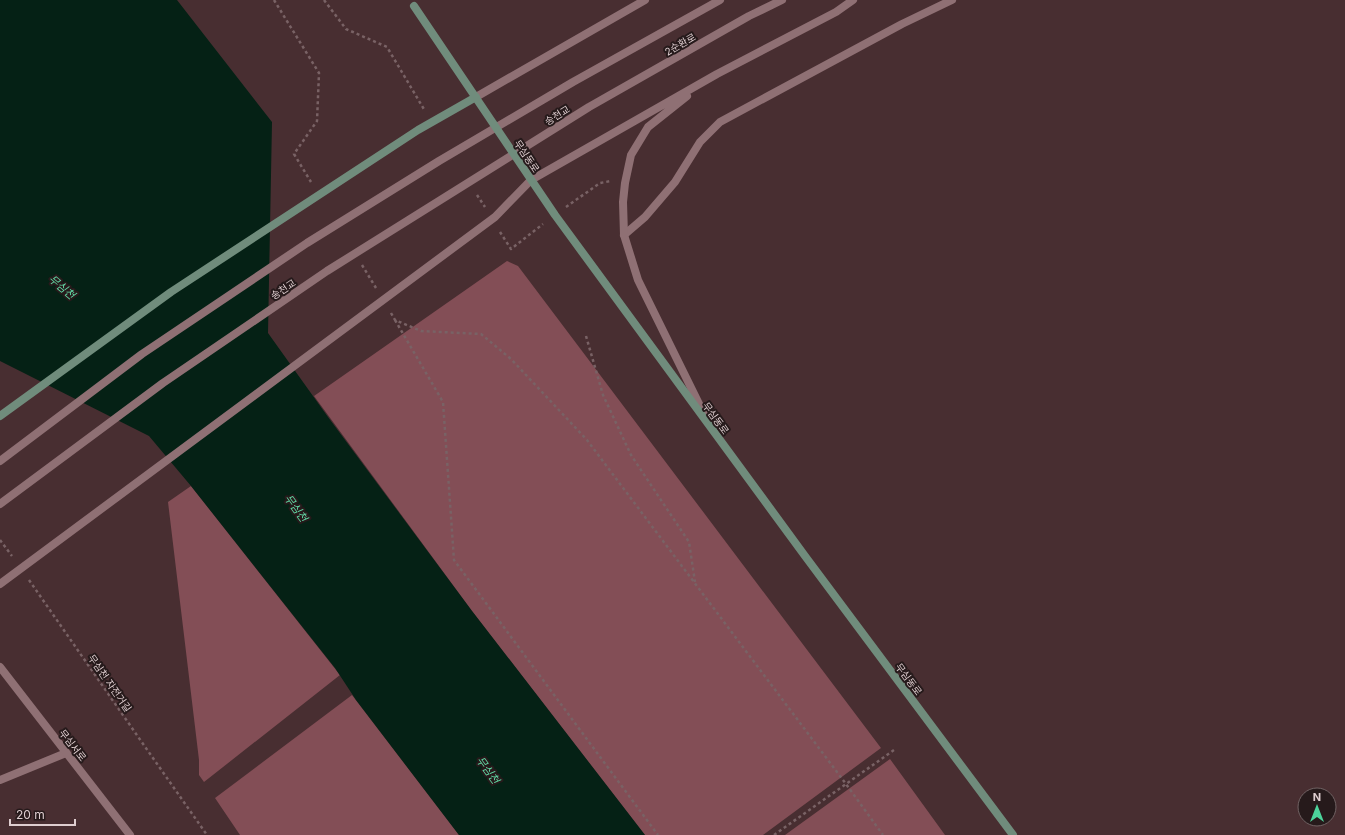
<svg xmlns="http://www.w3.org/2000/svg" width="1345" height="835" viewBox="0 0 1345 835" font-family="Inter,'Noto Sans KR',sans-serif">
<style>
.green{fill:#834e56}
.water{fill:#052115}
.lines{fill:none;stroke-linecap:round;stroke-linejoin:round}
.path{stroke:#796265;stroke-width:2.5;stroke-dasharray:3 3;stroke-linecap:butt}
.minor{stroke:#8f7074;stroke-width:8}
.tertiary{stroke:#8f7074;stroke-width:8}
.secondary{stroke:#708c7c;stroke-width:8}
.labels{text-anchor:middle;stroke-width:4;stroke-linejoin:round;paint-order:stroke}
.street-label{font-size:10px;fill:#dfced0;stroke:#261a1b}
.water-label{font-size:11px;font-style:italic;fill:#62dba6;stroke:#261a1b}
</style>
<rect width="100%" height="100%" fill="#482e31"/>
<!-- green -->
<path class="green" d="M 507,261 L 518,266 L 881,748 L 763,835 L 645,835 L 472,611 L 314,396 Z
M 191,486 L 340,675 L 204,782 L 199,775 L 199,760 L 168,502 Z
M 352,695 L 459,835 L 240,835 L 215,798 Z
M 890,759 L 945,835 L 785,835 Z"/>
<!-- water -->
<path class="water" d="M 0,0 L 177,0 L 272,122 L 268,333 L 328,417 L 472,611 L 645,835 L 459,835 L 356,700 L 335,668 L 191,486 L 149,436 L 0,361 Z"/>
<g class="lines">
<!-- path -->
<path class="path" d="M 274,0 L 319,73 L 317,121 L 294,154 L 311,182
M 324,0 L 346,29 L 387,47 L 425,111
M 477,195 L 485,207
M 566,207 L 600,183 L 611,181
M 500,232 L 511,249 L 543,224
M 362,265 L 376,288
M 391,313 L 395,320 L 421,331 L 481,334 L 511,359 L 587,440 L 846,784 L 883,835
M 395,320 L 443,402 L 454,560 L 658,835
M 586,336 L 603,395 L 631,455 L 689,542 L 695,582
M 0,540 L 12,556
M 29,580 L 141,741 L 207,835
M 774,835 L 894,750"/>
<!-- minor -->
<path class="minor" d="M 624,235 L 645,217 L 675,182 L 700,142 L 720,122 L 902,24 L 952,0
M 0,780 L 66,753"/>
<!-- tertiary -->
<path class="tertiary" d="M 687,96 L 648,127 L 631,155 L 625,183 L 623,202 L 624,235 L 638,280 L 704,414
M 476,97 L 645,0
M 0,461 L 142,354 L 307,243 L 439,161 L 573,82 L 720,0
M 0,504 L 163,383 L 327,271 L 589,107 L 749,16 L 782,0
M 0,584 L 495,217 L 531,180 L 717,74 L 836,12 L 853,0
M 0,667 L 130,835"/>
<!-- secondary -->
<path class="secondary" d="M 414,6 L 555,215 L 805,556 L 1013,835
M 0,416 L 171,292 L 418,130 L 476,97"/>
</g>
<g class="labels">
<!-- street labels -->
<g class="street-label">
<text transform="translate(680 44) rotate(-30)" y="4">2순환로</text>
<text transform="translate(557 115) rotate(-32)" y="4">송천교</text>
<text transform="translate(527 156) rotate(56)" y="4">무심동로</text>
<text transform="translate(283 289) rotate(-34)" y="4">송천교</text>
<text transform="translate(716 418) rotate(54)" y="4">무심동로</text>
<text transform="translate(909 679) rotate(53)" y="4">무심동로</text>
<text transform="translate(110 683) rotate(55)" y="4">무심천 자전거길</text>
<text transform="translate(73 745) rotate(52)" y="4">무심서로</text>
</g>
<!-- water labels -->
<g class="water-label">
<text transform="translate(62 287) rotate(40)" y="4">무심천</text>
<text transform="translate(296 508) rotate(54)" y="4">무심천</text>
<text transform="translate(488 770) rotate(54)" y="4">무심천</text>
</g>
</g>
<!-- north arrow -->
<g transform="translate(1317 807)"><circle r="19" fill="#261a1b" stroke="#706263"/>
<path d="M0-3L7 15L0 10L-7 15Z" fill="#4cd49b"/>
<text y="-6" font-size="11" font-weight="bold" text-anchor="middle" fill="#dfced0">N</text>
</g>
<!-- scale -->
<path d="M10 819v6h65v-6" fill="none" stroke="#dfced0" stroke-width="2"/>
<text x="16" y="819" font-size="12" fill="#dfced0" stroke="#261a1b" stroke-width="3" paint-order="stroke">20 m</text>
</svg>
